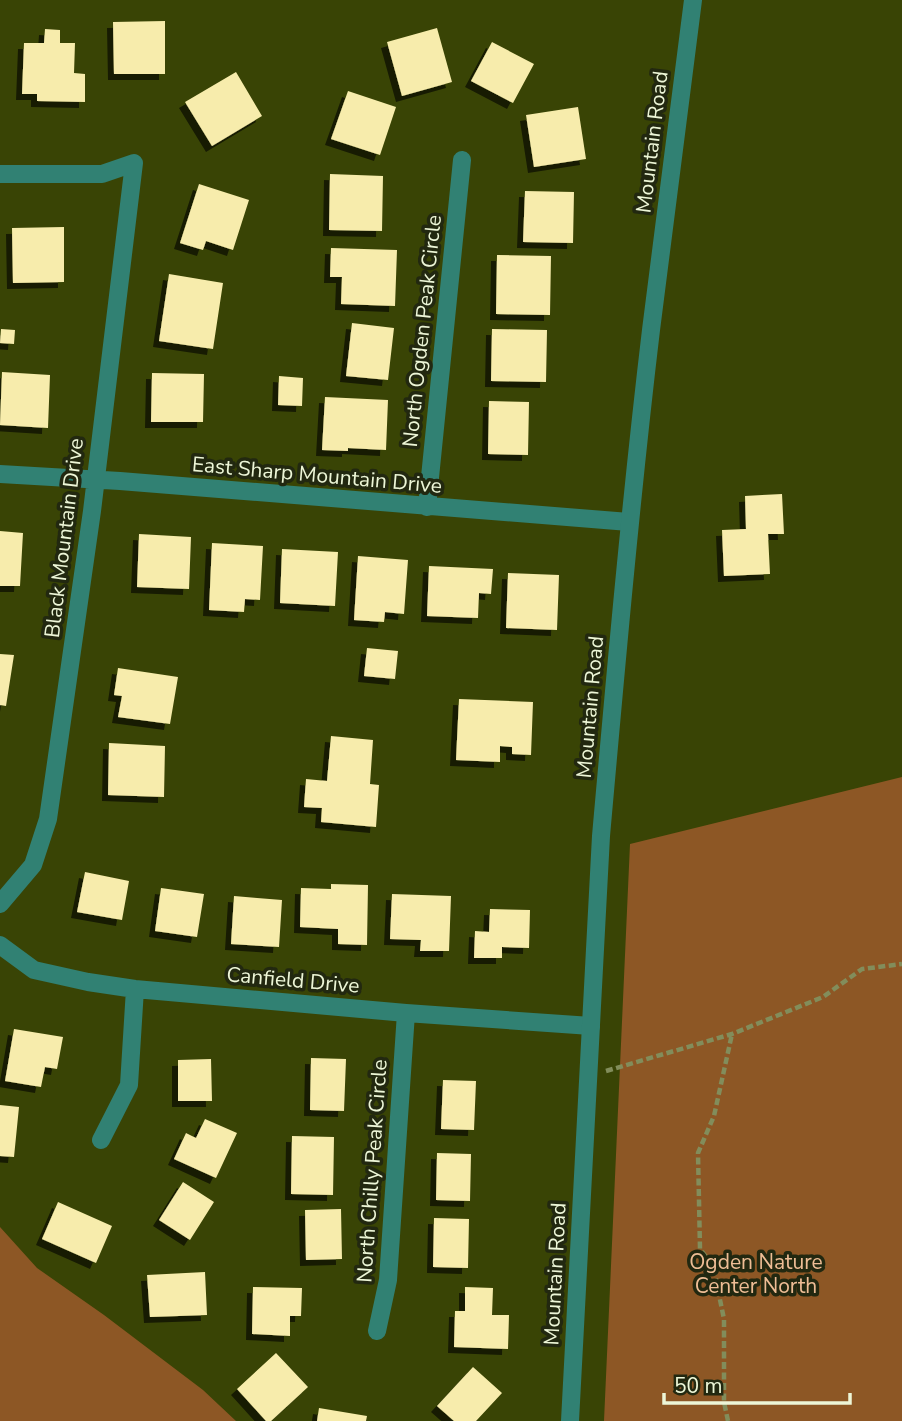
<svg xmlns="http://www.w3.org/2000/svg" width="902" height="1421" viewBox="0 0 902 1421" font-family="'Nunito Sans',sans-serif">
<style>
.green{fill:#8d5725}
.building{fill:#f7ecac;filter:url(#shadow)}
.lines{fill:none;stroke-linecap:round;stroke-linejoin:round}
.path{stroke:#828d5b;stroke-width:4.5;stroke-dasharray:7 3.5;stroke-linecap:butt}
.minor{stroke:#318173;stroke-width:18}
.tertiary{stroke:#318173;stroke-width:18}
.labels{text-anchor:middle;stroke-width:7;stroke-linejoin:round;paint-order:stroke}
.street-label{font-size:21px;fill:#edf6d7;stroke:#222810}
.park-label{font-size:21px;fill:#eebd95;stroke:#222810}
</style>
<defs>
<filter id="shadow"><feDropShadow dx="-6" dy="6" stdDeviation="0" flood-color="#0009"/></filter>
</defs>
<rect width="100%" height="100%" fill="#394405"/>
<!-- green -->
<path class="green" d="M 902,777 L 902,1421 L 604,1421 L 630,844 Z
M 0,1227 L 37,1268 L 104,1315 L 203,1390 L 236,1421 L 0,1421 Z"/>
<!-- building -->
<path class="building" d="M 165,21 L 165,74 L 114,74 L 113,22 Z
M 437,28 L 452,82 L 402,96 L 387,42 Z
M 45,29 L 60,30 L 60,43 L 75,43 L 74,73 L 85,74 L 85,102 L 37,101 L 37,94 L 22,94 L 24,43 L 44,43 Z
M 492,42 L 534,64 L 513,103 L 471,81 Z
M 236,72 L 262,116 L 212,146 L 185,102 Z
M 348,91 L 396,107 L 380,155 L 331,139 Z
M 578,107 L 586,159 L 534,167 L 526,115 Z
M 330,174 L 383,176 L 382,231 L 329,230 Z
M 199,184 L 249,200 L 233,250 L 206,241 L 203,250 L 180,243 Z
M 525,191 L 574,192 L 573,243 L 523,242 Z
M 64,227 L 64,282 L 13,283 L 12,228 Z
M 331,248 L 397,250 L 395,306 L 341,304 L 342,277 L 330,277 Z
M 497,255 L 551,256 L 550,315 L 496,314 Z
M 169,274 L 223,283 L 213,349 L 159,341 Z
M 352,323 L 394,328 L 388,380 L 346,376 Z
M 1,329 L 15,330 L 14,344 L 0,343 Z
M 492,329 L 547,330 L 546,382 L 491,381 Z
M 2,372 L 50,375 L 48,428 L 0,425 Z
M 152,373 L 204,374 L 203,422 L 151,422 Z
M 279,376 L 303,378 L 302,406 L 278,405 Z
M 325,397 L 388,400 L 386,450 L 348,448 L 348,451 L 322,450 Z
M 489,401 L 529,402 L 528,455 L 488,454 Z
M 782,494 L 784,534 L 768,534 L 770,574 L 724,576 L 722,530 L 746,529 L 745,496 Z
M 0,531 L 23,533 L 20,586 L 0,586 Z
M 139,534 L 191,537 L 189,589 L 137,587 Z
M 212,543 L 263,546 L 260,600 L 245,599 L 244,612 L 209,610 Z
M 282,549 L 338,552 L 335,606 L 280,603 Z
M 358,556 L 408,560 L 404,614 L 385,612 L 384,622 L 354,620 Z
M 429,566 L 493,569 L 491,594 L 479,593 L 478,618 L 427,616 Z
M 508,573 L 559,575 L 557,630 L 506,628 Z
M 367,648 L 398,651 L 395,679 L 364,676 Z
M 0,654 L 14,655 L 6,706 L 0,705 Z
M 118,668 L 178,677 L 170,724 L 118,717 L 122,696 L 114,695 Z
M 459,699 L 533,702 L 531,755 L 512,754 L 512,747 L 500,746 L 500,762 L 456,760 Z
M 331,736 L 373,740 L 370,784 L 379,785 L 376,827 L 321,822 L 322,808 L 304,807 L 306,779 L 327,781 Z
M 109,743 L 165,746 L 164,797 L 108,795 Z
M 85,872 L 129,881 L 122,920 L 77,912 Z
M 331,884 L 368,885 L 367,945 L 338,944 L 338,929 L 300,927 L 301,888 L 331,889 Z
M 161,888 L 204,894 L 197,937 L 155,931 Z
M 392,894 L 451,896 L 449,951 L 420,951 L 421,940 L 390,939 Z
M 234,896 L 282,900 L 279,947 L 231,944 Z
M 490,909 L 530,910 L 529,948 L 502,947 L 502,958 L 474,958 L 475,931 L 489,932 Z
M 14,1029 L 63,1037 L 57,1069 L 45,1067 L 41,1087 L 5,1081 Z
M 311,1058 L 346,1059 L 344,1111 L 310,1110 Z
M 211,1059 L 212,1101 L 178,1101 L 178,1060 Z
M 443,1080 L 476,1081 L 474,1130 L 441,1129 Z
M 0,1105 L 19,1107 L 14,1157 L 0,1156 Z
M 205,1119 L 237,1133 L 216,1178 L 174,1159 L 186,1133 L 196,1138 Z
M 292,1136 L 334,1137 L 333,1195 L 291,1194 Z
M 437,1153 L 471,1154 L 470,1201 L 436,1200 Z
M 183,1182 L 214,1202 L 190,1240 L 159,1220 Z
M 58,1202 L 112,1226 L 96,1263 L 42,1239 Z
M 341,1209 L 342,1259 L 306,1260 L 305,1210 Z
M 434,1218 L 469,1219 L 468,1268 L 433,1267 Z
M 205,1272 L 207,1315 L 150,1317 L 147,1275 Z
M 253,1287 L 302,1288 L 301,1316 L 290,1316 L 290,1336 L 252,1334 Z
M 465,1287 L 493,1288 L 492,1315 L 509,1315 L 508,1349 L 454,1347 L 455,1311 L 465,1311 Z
M 276,1353 L 308,1387 L 271,1421 L 266,1421 L 237,1389 Z
M 473,1367 L 502,1393 L 476,1421 L 454,1421 L 437,1406 Z
M 319,1408 L 367,1416 L 366,1421 L 317,1421 Z"/>
<g class="lines">
<!-- path -->
<path class="path" d="M 606,1071 L 732,1034 L 823,997 L 862,969 L 902,964
M 728,1421 L 724,1402 L 724,1319 L 713,1266 L 700,1249 L 698,1153 L 714,1116 L 732,1034"/>
<!-- minor -->
<path class="minor" d="M 0,174 L 102,174 L 134,163 L 92,511 L 48,819 L 33,865 L 0,904
M 0,474 L 120,481 L 629,522
M 427,507 L 462,160
M 0,945 L 34,970 L 88,982 L 135,989 L 406,1013 L 591,1026
M 101,1140 L 129,1085 L 135,989
M 377,1331 L 388,1280 L 406,1013"/>
<!-- tertiary -->
<path class="tertiary" d="M 570,1421 L 601,836 C 616,667 631,498 651,330 C 664,220 680,110 693,0"/>
</g>
<g class="labels">
<!-- street labels -->
<g class="street-label">
<text transform="translate(652 142) rotate(-83)" y="7">Mountain Road</text>
<text transform="translate(422 331) rotate(-84)" y="7">North Ogden Peak Circle</text>
<text transform="translate(317 475) rotate(5)" y="7">East Sharp Mountain Drive</text>
<text transform="translate(64 538) rotate(-83)" y="7">Black Mountain Drive</text>
<text transform="translate(590 707) rotate(-85)" y="7">Mountain Road</text>
<text transform="translate(293 980) rotate(5)" y="7">Canfield Drive</text>
<text transform="translate(372 1171) rotate(-86)" y="7">North Chilly Peak Circle</text>
<text transform="translate(555 1274) rotate(-87)" y="7">Mountain Road</text>
</g>
<!-- park labels -->
<g class="park-label">
<text x="756" y="1269">Ogden Nature<tspan x="756" dy="24">Center North</tspan></text>
</g>
</g>
<!-- scale -->
<path d="M664 1393v10h186v-10" fill="none" stroke="#edf6d7" stroke-width="3.5"/>
<text x="674" y="1393" font-size="21" fill="#edf6d7" stroke="#222810" stroke-width="5" paint-order="stroke">50 m</text>
</svg>
